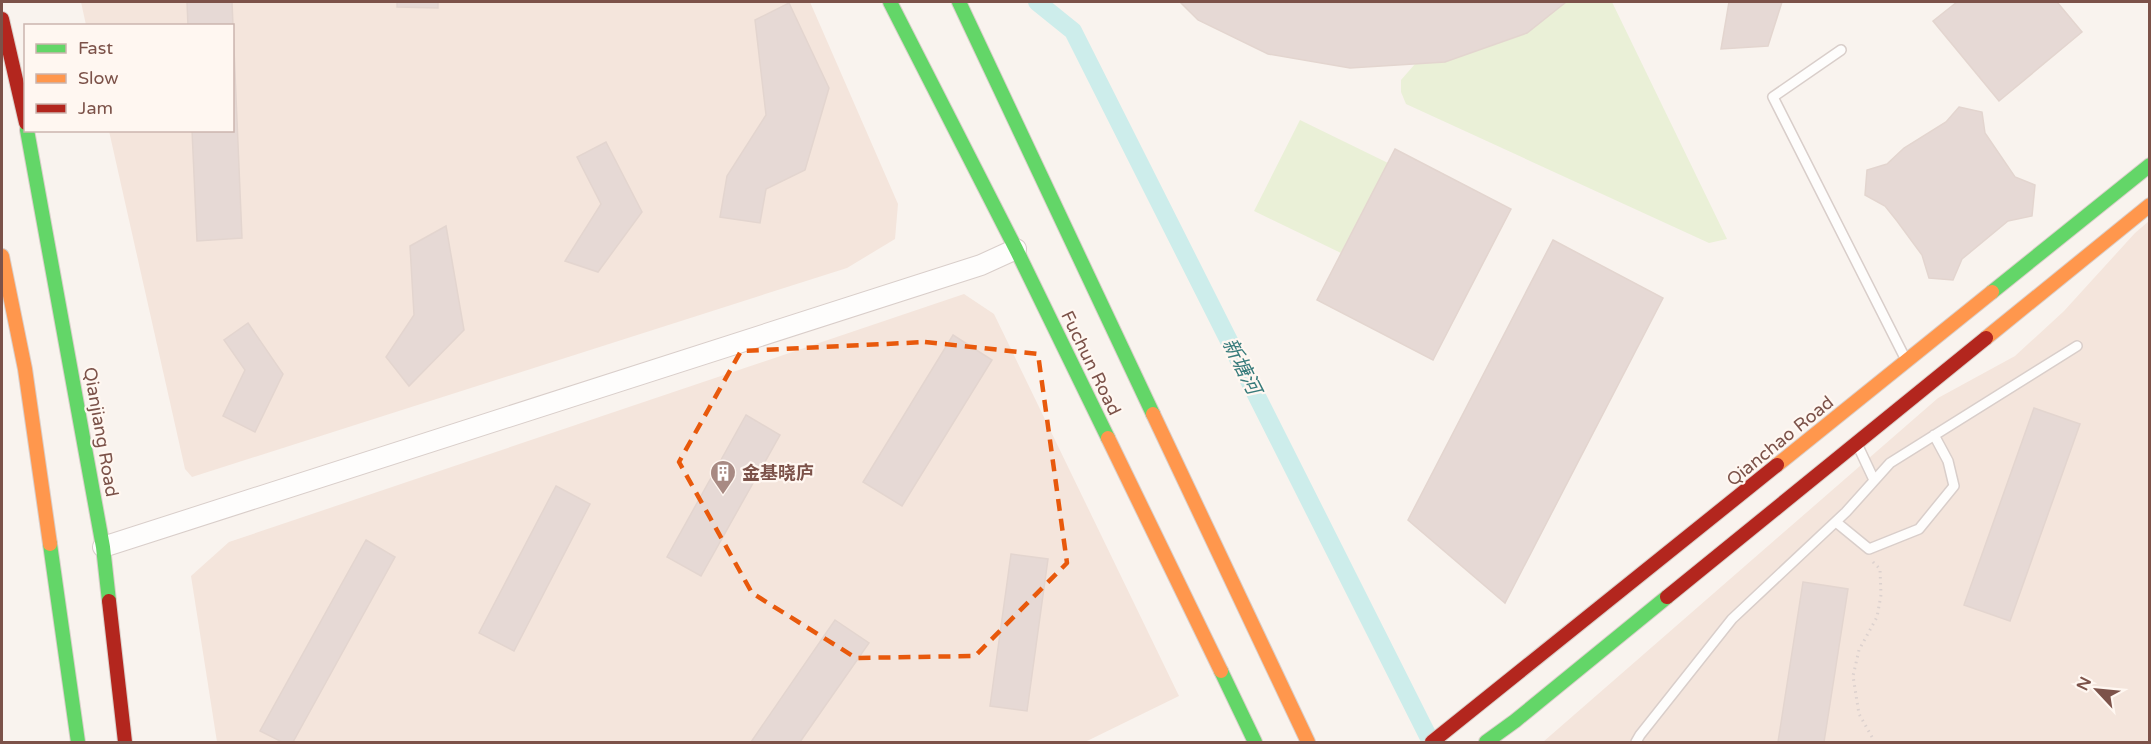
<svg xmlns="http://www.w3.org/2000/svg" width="2151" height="744" viewBox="0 0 2151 744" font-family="'Varela Round','Noto Sans SC',sans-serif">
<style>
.residential{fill:#f4e5dc}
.green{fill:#eaf0d7}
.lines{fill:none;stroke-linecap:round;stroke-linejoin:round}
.canal{stroke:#cdedeb;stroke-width:18}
.building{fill:#e6d9d5;stroke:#e3d5cf;stroke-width:1.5}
.lane-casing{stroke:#d9ceca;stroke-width:12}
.street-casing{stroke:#d9ceca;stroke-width:22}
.fast-casing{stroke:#dacfca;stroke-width:16}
.slow-casing{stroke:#dacfca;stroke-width:16}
.jam-casing{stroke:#dacfca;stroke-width:16}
.path{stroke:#dcd1ce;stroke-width:3;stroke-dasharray:1.5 4.5;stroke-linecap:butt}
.lane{stroke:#fefdfc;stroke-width:9}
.street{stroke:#fefdfc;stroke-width:20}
.fast{stroke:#63d668;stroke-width:14}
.slow{stroke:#ff974d;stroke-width:14}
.jam{stroke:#b3261e;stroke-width:14}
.marked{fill:none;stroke:#e8590c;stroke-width:4.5;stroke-dasharray:12 8;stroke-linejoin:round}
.labels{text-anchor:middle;stroke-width:4.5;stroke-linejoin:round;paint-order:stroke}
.street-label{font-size:18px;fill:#7c5249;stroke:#fff7f1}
.poi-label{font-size:18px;font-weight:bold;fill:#7c5249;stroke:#fff7f1;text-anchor:start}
.water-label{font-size:20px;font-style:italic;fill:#377b7b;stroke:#fff7f1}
</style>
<rect width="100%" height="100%" fill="#f9f3ee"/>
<!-- residential -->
<path class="residential" d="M 81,2 L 810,2 L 898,204 L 895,239 L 847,268 L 192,477 L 185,469 L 109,131 L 232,130 L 232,26 L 86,25 Z
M 2149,221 L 2149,742 L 1543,742 L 1938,398 L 2015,356 L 2064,311 L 2135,233 Z
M 964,294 L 994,314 L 1179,696 L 1085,742 L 217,742 L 191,576 L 229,542 Z"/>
<!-- green -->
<path class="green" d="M 1566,2 L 1612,2 L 1727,239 L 1709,243 L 1406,104 L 1401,92 L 1401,80 L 1415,64 L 1445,62 L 1527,33 Z
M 1300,120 L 1388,163 L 1341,253 L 1254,211 Z"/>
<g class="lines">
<!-- canal -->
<path class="canal" d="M 1037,2 L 1073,31 L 1431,742"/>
</g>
<!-- building -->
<path class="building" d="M 187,2 L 232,2 L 242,238 L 197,241 L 192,130 L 232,130 L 232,26 L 188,26 Z
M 397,2 L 438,2 L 438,8 L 397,7 Z
M 1180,2 L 1453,3 L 1566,2 L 1527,33 L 1445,62 L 1350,68 L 1268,54 L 1198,20 Z
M 1729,2 L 1782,2 L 1768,46 L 1721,49 Z
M 1957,2 L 2057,2 L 2082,32 L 1999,101 L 1933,21 Z
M 789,3 L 829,88 L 805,170 L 766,189 L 760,223 L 720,217 L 727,176 L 766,115 L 755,20 Z
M 1959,107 L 1982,112 L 1985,133 L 2015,177 L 2035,185 L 2032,216 L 2008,221 L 1962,259 L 1953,280 L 1929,278 L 1922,255 L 1897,221 L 1885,206 L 1865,195 L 1867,170 L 1887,164 L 1904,148 L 1946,122 Z
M 606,142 L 642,212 L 598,272 L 565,261 L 601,204 L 577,157 Z
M 1395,149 L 1511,209 L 1433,360 L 1317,300 Z
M 446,226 L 464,330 L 409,386 L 386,357 L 414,315 L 410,246 Z
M 1553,240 L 1663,298 L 1505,603 L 1408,520 Z
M 248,323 L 283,374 L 255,432 L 223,416 L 245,370 L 224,340 Z
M 953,335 L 992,360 L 902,506 L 863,482 Z
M 2034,408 L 2080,424 L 2010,621 L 1964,605 Z
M 746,415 L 780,435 L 701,576 L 667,557 Z
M 556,486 L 590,504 L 514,651 L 479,633 Z
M 366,540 L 395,557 L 293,742 L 282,742 L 260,731 Z
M 1011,554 L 1048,559 L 1027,711 L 990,706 Z
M 1803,582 L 1848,589 L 1824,742 L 1778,742 Z
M 835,620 L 869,643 L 800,742 L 751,742 Z"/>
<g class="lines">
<defs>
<path id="lane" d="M 1841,50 L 1773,97 L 1906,360
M 1858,446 L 1874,480
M 1836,522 L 1869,549 L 1919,529 L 1954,486 L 1948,461 L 1934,435
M 1636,742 L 1640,735 L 1732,619 L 1846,512 L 1890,463 L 2077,346"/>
<path id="street" d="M 103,547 L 981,265 L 1016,249"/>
<path id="fast" d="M 890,2 L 1016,249 L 1108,438
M 959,2 L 1153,414
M 27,130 L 103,547 L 109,601
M 1992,292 L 2150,165
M 50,544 L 78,742
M 1221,671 L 1255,742
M 1486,742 L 1515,721 L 1667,597"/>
<path id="slow" d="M 2,256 L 25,369 L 50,544
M 1986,338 L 2150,205
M 1153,414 L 1308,742
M 1108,438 L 1221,671
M 1777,465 L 1992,292"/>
<path id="jam" d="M 2,19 L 26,123
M 1667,597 L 1986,338
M 109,601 L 125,742
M 1432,742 L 1777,465"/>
</defs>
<!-- lane casing -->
<use href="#lane" class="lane-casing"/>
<!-- street casing -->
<use href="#street" class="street-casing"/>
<!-- fast casing -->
<use href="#fast" class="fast-casing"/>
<!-- slow casing -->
<use href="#slow" class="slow-casing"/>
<!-- jam casing -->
<use href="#jam" class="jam-casing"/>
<!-- path -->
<path class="path" d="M 1872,737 L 1859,714 L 1853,676 L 1859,650 L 1877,617 L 1881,595 L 1880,569 L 1872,561"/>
<!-- lane -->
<use href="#lane" class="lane"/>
<!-- street -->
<use href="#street" class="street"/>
<!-- fast -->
<use href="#fast" class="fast"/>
<!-- slow -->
<use href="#slow" class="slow"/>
<!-- jam -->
<use href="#jam" class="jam"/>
</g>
<!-- marked area -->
<path class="marked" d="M 925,342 L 1038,354 L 1067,563 L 975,656 L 856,658 L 752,593 L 679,462 L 741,351 Z"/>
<!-- icons -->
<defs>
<symbol id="building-pin" viewBox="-11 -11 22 30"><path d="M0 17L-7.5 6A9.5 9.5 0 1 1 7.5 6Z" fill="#a88a83" stroke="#fff7f1"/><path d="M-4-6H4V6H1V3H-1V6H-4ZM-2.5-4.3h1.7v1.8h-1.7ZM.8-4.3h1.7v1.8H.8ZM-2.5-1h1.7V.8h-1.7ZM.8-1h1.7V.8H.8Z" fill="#fff"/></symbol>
</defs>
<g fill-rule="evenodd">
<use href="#building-pin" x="708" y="458" width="30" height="40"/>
</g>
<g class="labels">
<!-- street labels -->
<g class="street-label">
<text transform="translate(1091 363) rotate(64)" y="6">Fuchun Road</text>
<text transform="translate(101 432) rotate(80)" y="6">Qianjiang Road</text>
<text transform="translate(1780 441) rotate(-39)" y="6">Qianchao Road</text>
</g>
<!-- poi labels -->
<g class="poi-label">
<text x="742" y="479">金基晓庐</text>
</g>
<!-- water labels -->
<g class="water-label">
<text transform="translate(1242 366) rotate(63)" y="7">新塘河</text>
</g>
</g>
<!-- border -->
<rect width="2151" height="744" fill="none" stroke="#7c5249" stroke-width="6"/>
<!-- legend -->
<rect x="24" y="24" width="210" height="108" fill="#fff7f1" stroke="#cbb5ae" stroke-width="1.5"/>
<rect x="36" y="44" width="30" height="9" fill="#63d668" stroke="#cbb5ae" stroke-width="1.5"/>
<text x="78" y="54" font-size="18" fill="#7c5249">Fast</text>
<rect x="36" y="74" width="30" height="9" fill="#ff974d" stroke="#cbb5ae" stroke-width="1.5"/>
<text x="78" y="84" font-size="18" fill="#7c5249">Slow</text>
<rect x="36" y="104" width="30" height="9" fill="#b3261e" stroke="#cbb5ae" stroke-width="1.5"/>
<text x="78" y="114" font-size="18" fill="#7c5249">Jam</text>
<!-- north arrow -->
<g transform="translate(2097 690) rotate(296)" stroke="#fff7f1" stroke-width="4.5" paint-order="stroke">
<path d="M0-4.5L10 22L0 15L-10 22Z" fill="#7c5249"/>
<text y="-9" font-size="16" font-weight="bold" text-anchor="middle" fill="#7c5249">N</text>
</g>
</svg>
